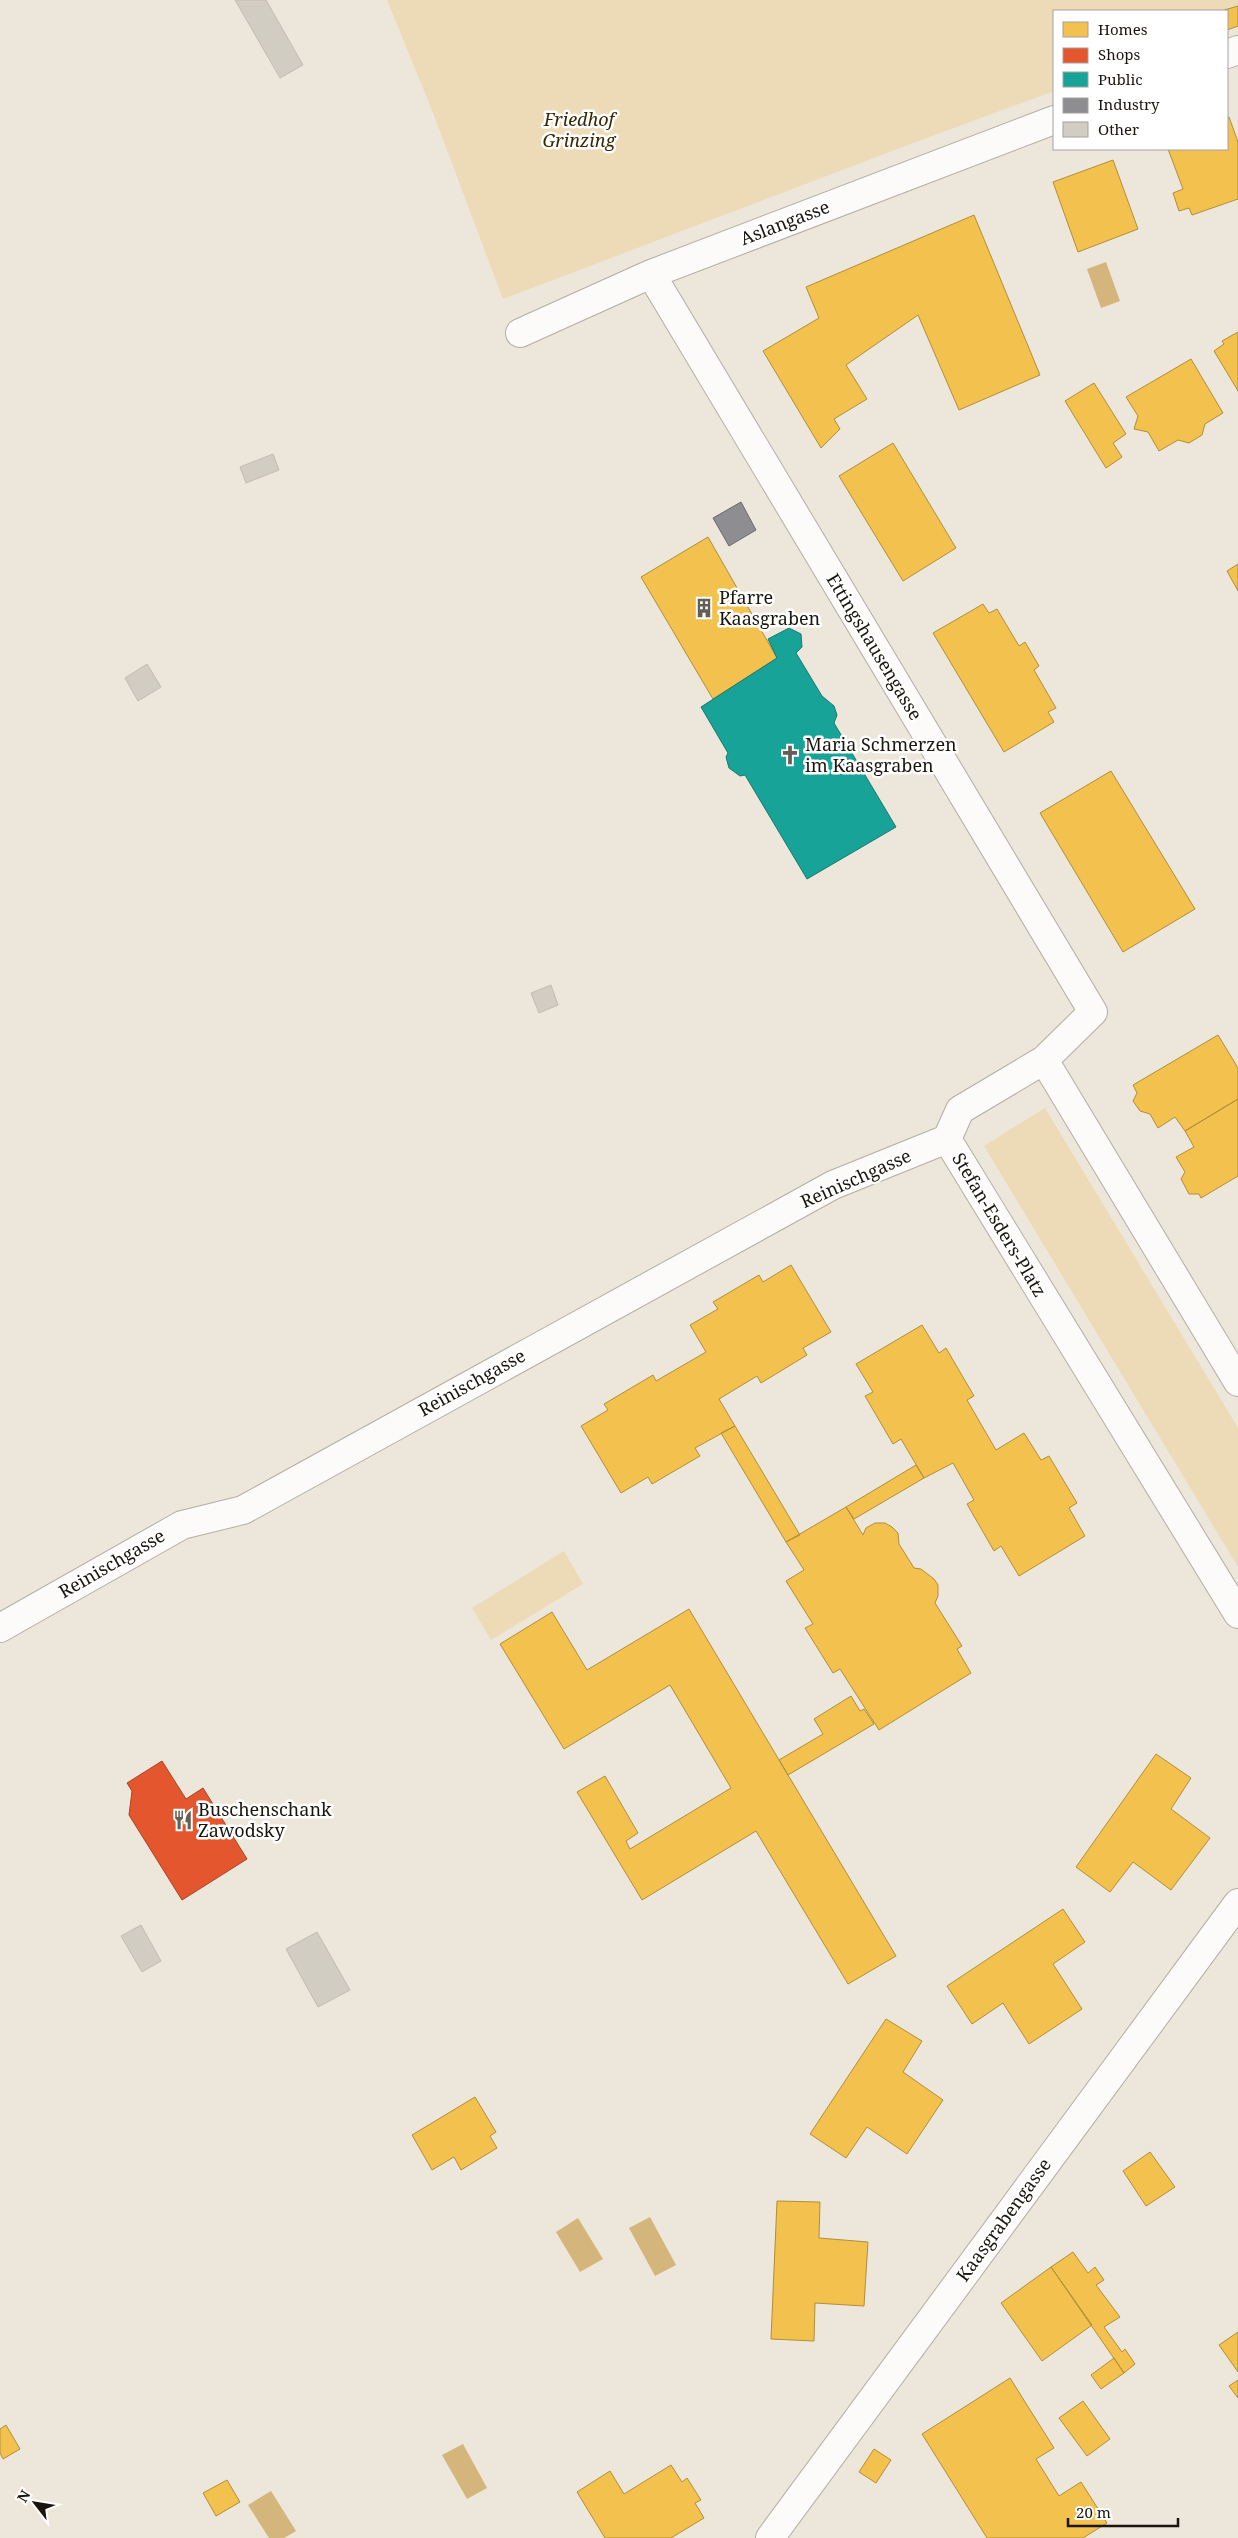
<svg xmlns="http://www.w3.org/2000/svg" width="1238" height="2538" viewBox="0 0 1238 2538" font-family="'Noto Serif',serif">
<style>
.green{fill:#eddab7}
.water{fill:#d4b67c}
.homes{fill:#f2c14e;stroke:#b18e3b}
.shops{fill:#e4572e;stroke:#a74424}
.public{fill:#17a398;stroke:#18796f}
.industry{fill:#8d8d92;stroke:#6a696a}
.building{fill:#d2cdc3;stroke:#c1bcb2}
.lines{fill:none;stroke-linecap:round;stroke-linejoin:round}
.minor-casing{stroke:#b3ada4;stroke-width:30}
.minor{stroke:#fcfbf9;stroke-width:28}
.labels{text-anchor:middle;stroke-width:5;stroke-linejoin:round;paint-order:stroke}
.park-label{font-size:18px;font-style:italic;fill:#362603;stroke:#fff}
.street-label{font-size:18px;fill:#1a160e;stroke:#fff}
.poi-label{font-size:18px;fill:#1a160e;stroke:#fff;text-anchor:start}
</style>
<rect width="100%" height="100%" fill="#ede6da"/>
<!-- green -->
<path class="green" d="M 387,0 L 1238,0 L 1238,26 L 1227,30 L 1227,11 L 1054,11 L 1054,91 L 916,142 L 503,299 L 432,110 Z
M 1045,1108 L 1238,1428 L 1238,1567 L 984,1146 Z
M 564,1551 L 583,1584 L 491,1640 L 472,1608 Z"/>
<!-- water -->
<path class="water" d="M 1106,262 L 1120,301 L 1101,308 L 1087,269 Z
M 650,2217 L 676,2265 L 655,2276 L 629,2228 Z
M 578,2218 L 603,2259 L 580,2272 L 556,2232 Z
M 463,2444 L 487,2488 L 467,2499 L 442,2455 Z
M 271,2491 L 296,2531 L 284,2538 L 269,2538 L 248,2505 Z"/>
<!-- homes -->
<path class="homes" d="M 1238,6 L 1238,26 L 1227,30 L 1227,11 L 1221,11 Z
M 1229,117 L 1238,142 L 1238,199 L 1192,215 L 1189,208 L 1179,211 L 1173,193 L 1183,189 L 1168,149 L 1227,149 L 1227,118 Z
M 1113,160 L 1138,229 L 1078,252 L 1053,182 Z
M 974,215 L 1040,375 L 959,410 L 918,315 L 846,365 L 867,399 L 834,419 L 840,429 L 821,448 L 763,351 L 819,318 L 806,287 Z
M 1238,332 L 1238,391 L 1214,351 L 1224,344 L 1222,341 Z
M 1191,359 L 1223,413 L 1205,424 L 1202,435 L 1189,443 L 1178,440 L 1159,451 L 1148,432 L 1134,429 L 1138,416 L 1126,397 Z
M 1094,383 L 1126,434 L 1113,443 L 1122,457 L 1106,468 L 1065,401 Z
M 893,443 L 956,548 L 903,581 L 839,476 Z
M 708,537 L 777,658 L 713,699 L 641,577 Z
M 1238,564 L 1238,591 L 1227,571 Z
M 983,604 L 989,613 L 997,609 L 1019,646 L 1025,642 L 1039,666 L 1034,670 L 1056,708 L 1048,712 L 1054,722 L 1004,752 L 933,633 Z
M 1111,771 L 1195,909 L 1123,952 L 1040,813 Z
M 1218,1035 L 1238,1068 L 1238,1099 L 1185,1131 L 1175,1117 L 1158,1128 L 1150,1114 L 1140,1111 L 1133,1101 L 1137,1093 L 1133,1085 Z
M 1238,1099 L 1238,1176 L 1201,1198 L 1199,1194 L 1189,1194 L 1181,1179 L 1185,1172 L 1176,1157 L 1194,1147 L 1185,1131 Z
M 791,1265 L 831,1332 L 803,1348 L 807,1355 L 761,1383 L 757,1376 L 719,1399 L 735,1426 L 695,1448 L 700,1456 L 652,1484 L 648,1477 L 621,1493 L 581,1426 L 608,1410 L 604,1404 L 653,1375 L 656,1381 L 706,1352 L 690,1325 L 718,1309 L 713,1302 L 759,1275 L 763,1282 Z
M 922,1325 L 939,1353 L 946,1348 L 974,1396 L 967,1400 L 996,1450 L 1024,1433 L 1041,1460 L 1049,1456 L 1077,1503 L 1069,1508 L 1085,1536 L 1019,1576 L 1001,1546 L 994,1551 L 967,1504 L 974,1500 L 953,1463 L 924,1478 L 901,1439 L 893,1444 L 865,1396 L 873,1392 L 856,1364 Z
M 735,1426 L 800,1535 L 786,1542 L 721,1433 Z
M 916,1465 L 924,1478 L 854,1519 L 846,1507 Z
M 846,1507 L 863,1535 L 866,1528 L 875,1523 L 885,1523 L 892,1527 L 898,1533 L 899,1544 L 914,1568 L 921,1569 L 934,1579 L 938,1585 L 938,1596 L 935,1603 L 962,1646 L 957,1649 L 971,1673 L 879,1730 L 840,1669 L 833,1673 L 805,1628 L 813,1624 L 786,1581 L 804,1570 L 786,1542 Z
M 689,1609 L 896,1956 L 848,1984 L 756,1831 L 642,1900 L 577,1792 L 605,1776 L 638,1833 L 626,1841 L 630,1849 L 731,1788 L 670,1685 L 564,1749 L 500,1644 L 552,1612 L 587,1670 Z
M 851,1696 L 860,1711 L 864,1709 L 874,1724 L 788,1775 L 779,1760 L 823,1734 L 814,1719 Z
M 1156,1754 L 1191,1778 L 1171,1809 L 1210,1838 L 1171,1890 L 1133,1862 L 1110,1892 L 1076,1867 Z
M 1063,1909 L 1085,1942 L 1053,1964 L 1082,2009 L 1029,2044 L 1003,2003 L 972,2024 L 947,1986 Z
M 886,2019 L 922,2041 L 903,2072 L 943,2100 L 907,2154 L 867,2127 L 846,2158 L 810,2134 Z
M 475,2097 L 496,2132 L 490,2136 L 497,2148 L 461,2170 L 454,2157 L 432,2170 L 412,2135 Z
M 1150,2152 L 1175,2187 L 1146,2206 L 1123,2171 Z
M 777,2201 L 820,2202 L 819,2238 L 868,2242 L 864,2306 L 815,2303 L 814,2341 L 771,2339 Z
M 1073,2252 L 1088,2273 L 1095,2267 L 1104,2280 L 1096,2285 L 1120,2317 L 1104,2327 L 1122,2352 L 1125,2349 L 1135,2364 L 1124,2373 L 1051,2267 Z
M 1051,2267 L 1092,2325 L 1042,2361 L 1001,2303 Z
M 1238,2332 L 1238,2372 L 1219,2345 Z
M 1114,2358 L 1124,2373 L 1101,2389 L 1091,2375 Z
M 1010,2378 L 1054,2448 L 1036,2459 L 1059,2496 L 1081,2482 L 1107,2523 L 1083,2538 L 987,2538 L 922,2434 Z
M 1238,2380 L 1238,2398 L 1229,2386 Z
M 1083,2401 L 1110,2439 L 1087,2456 L 1059,2418 Z
M 6,2425 L 20,2449 L 3,2459 L 0,2453 L 0,2429 Z
M 874,2449 L 891,2460 L 876,2483 L 859,2472 Z
M 671,2465 L 682,2482 L 687,2478 L 701,2500 L 695,2503 L 704,2518 L 671,2538 L 605,2538 L 577,2492 L 610,2471 L 624,2494 Z
M 227,2480 L 240,2502 L 216,2516 L 203,2493 Z"/>
<!-- shops -->
<path class="shops" d="M 162,1761 L 186,1799 L 203,1788 L 247,1859 L 182,1900 L 129,1815 L 132,1791 L 127,1783 Z"/>
<!-- public -->
<path class="public" d="M 789,628 L 801,634 L 802,647 L 796,653 L 822,696 L 834,706 L 837,715 L 834,723 L 896,827 L 807,879 L 745,775 L 740,776 L 729,768 L 726,757 L 728,753 L 701,707 L 777,658 L 768,639 Z"/>
<!-- industry -->
<path class="industry" d="M 741,502 L 756,530 L 729,546 L 713,518 Z"/>
<!-- building -->
<path class="building" d="M 235,0 L 266,0 L 303,65 L 280,78 Z
M 273,454 L 279,470 L 246,483 L 240,467 Z
M 147,664 L 161,687 L 138,701 L 125,678 Z
M 551,985 L 558,1005 L 539,1013 L 531,993 Z
M 141,1925 L 161,1961 L 142,1972 L 121,1936 Z
M 317,1932 L 350,1990 L 318,2007 L 286,1949 Z"/>
<g class="lines">
<defs>
<path id="minor" d="M 1227,54 L 1238,50
M 651,274 L 1093,1012 L 1044,1060 L 960,1110 L 947,1139
M 520,333 L 651,274 L 1054,120
M 1044,1060 L 1238,1382
M 947,1139 L 1238,1614
M 0,1628 L 182,1525 L 243,1510 L 833,1185 L 947,1139
M 770,2538 L 1238,1903"/>
</defs>
<!-- minor casing -->
<use href="#minor" class="minor-casing"/>
<!-- minor -->
<use href="#minor" class="minor"/>
</g>
<!-- icons -->
<defs>
<symbol id="building-bare" viewBox="-9 -9 18 18"><path d="M-4-6H4V6H1V3H-1V6H-4ZM-2.5-4.3h1.7v1.8h-1.7ZM.8-4.3h1.7v1.8H.8ZM-2.5-1h1.7V.8h-1.7ZM.8-1h1.7V.8H.8Z" fill="#645f55" stroke="#fff" stroke-width="2.5" paint-order="stroke"/></symbol>
<symbol id="church-bare" viewBox="-9 -9 18 18"><path d="M-1.2-6h2.4v3.5h3.3v2.4h-3.3V6h-2.4V-.1h-3.3v-2.4h3.3Z" fill="#645f55" stroke="#fff" stroke-width="2.5" paint-order="stroke"/></symbol>
<symbol id="restaurant-bare" viewBox="-9 -9 18 18"><path d="M-5-6h1v4h1v-4h1v4h1v-4h1v5L-1.5 .5V6h-2V.5L-5-1ZM5-6V6H3V1.5H1.5Q1.5-4 5-6Z" fill="#645f55" stroke="#fff" stroke-width="2.5" paint-order="stroke"/></symbol>
</defs>
<g fill-rule="evenodd">
<use href="#building-bare" x="690" y="594" width="28" height="28"/>
<use href="#church-bare" x="776" y="741" width="28" height="28"/>
<use href="#restaurant-bare" x="169" y="1806" width="28" height="28"/>
</g>
<g class="labels">
<!-- park labels -->
<g class="park-label">
<text x="579" y="126">Friedhof<tspan x="579" dy="21">Grinzing</tspan></text>
</g>
<!-- street labels -->
<g class="street-label">
<text transform="translate(785 223) rotate(-21)" y="6">Aslangasse</text>
<text transform="translate(874 647) rotate(59)" y="6">Ettingshausengasse</text>
<text transform="translate(856 1179) rotate(-24)" y="6">Reinischgasse</text>
<text transform="translate(999 1225) rotate(59)" y="6">Stefan-Esders-Platz</text>
<text transform="translate(472 1383) rotate(-29)" y="6">Reinischgasse</text>
<text transform="translate(112 1564) rotate(-30)" y="6">Reinischgasse</text>
<text transform="translate(1004 2220) rotate(-54)" y="6">Kaasgrabengasse</text>
</g>
<!-- poi labels -->
<g class="poi-label">
<text x="719" y="604">Pfarre<tspan x="719" dy="21">Kaasgraben</tspan></text>
<text x="805" y="751">Maria Schmerzen<tspan x="805" dy="21">im Kaasgraben</tspan></text>
<text x="198" y="1816">Buschenschank<tspan x="198" dy="21">Zawodsky</tspan></text>
</g>
</g>
<!-- legend -->
<rect x="1053" y="10" width="175" height="140" fill="#ffffff" stroke="#a3a29f"/>
<rect x="1063" y="22" width="25" height="15" fill="#f2c14e" stroke="#a3a29f"/>
<text x="1098" y="35" font-size="15" fill="#1a160e">Homes</text>
<rect x="1063" y="48" width="25" height="15" fill="#e4572e" stroke="#a3a29f"/>
<text x="1098" y="60" font-size="15" fill="#1a160e">Shops</text>
<rect x="1063" y="72" width="25" height="15" fill="#17a398" stroke="#a3a29f"/>
<text x="1098" y="85" font-size="15" fill="#1a160e">Public</text>
<rect x="1063" y="98" width="25" height="15" fill="#8d8d92" stroke="#a3a29f"/>
<text x="1098" y="110" font-size="15" fill="#1a160e">Industry</text>
<rect x="1063" y="122" width="25" height="15" fill="#d2cdc3" stroke="#a3a29f"/>
<text x="1098" y="135" font-size="15" fill="#1a160e">Other</text>
<!-- north arrow -->
<g transform="translate(35 2503) rotate(301)" stroke="#ffffff" stroke-width="4" paint-order="stroke">
<path d="M0-4L9 19L0 12L-9 19Z" fill="#1a160e"/>
<text y="-8" font-size="14" font-weight="bold" text-anchor="middle" fill="#1a160e">N</text>
</g>
<!-- scale -->
<path d="M1068 2518v8h110v-8" fill="none" stroke="#1a160e" stroke-width="2.5"/>
<text x="1076" y="2518" font-size="15" fill="#1a160e" stroke="#ffffff" stroke-width="4" paint-order="stroke">20 m</text>
</svg>
